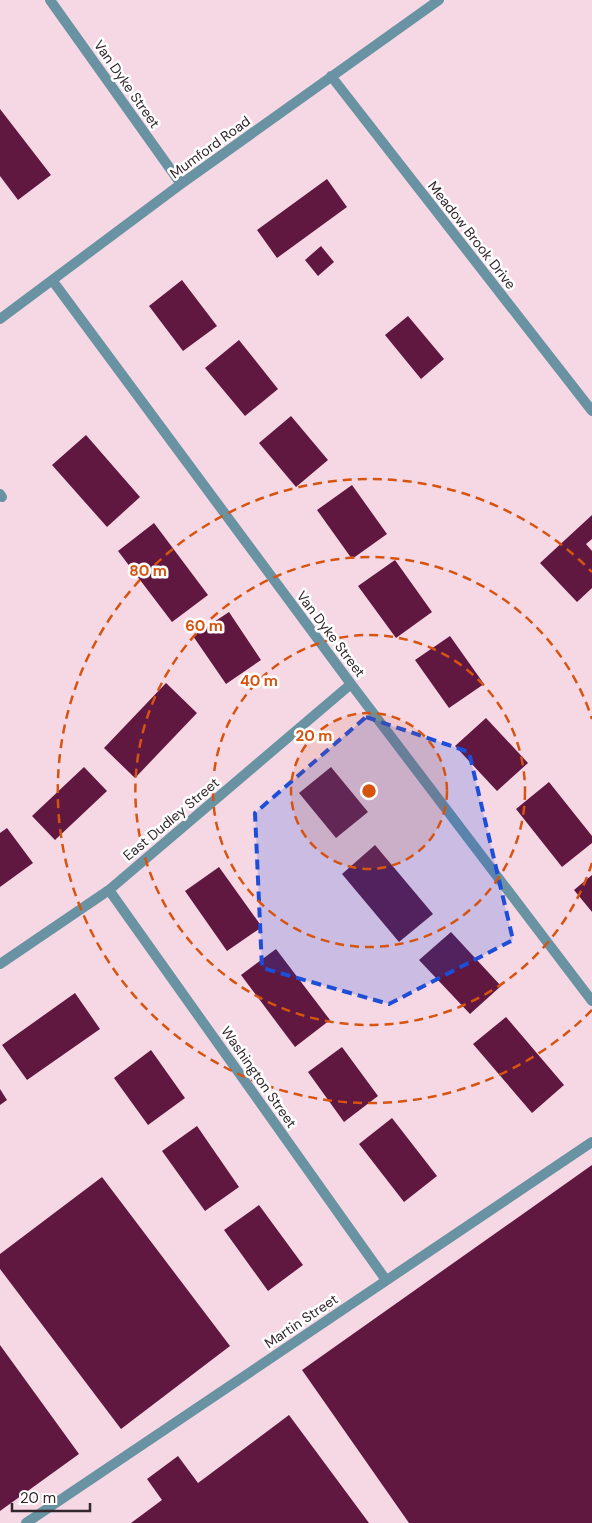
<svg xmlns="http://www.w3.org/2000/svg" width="592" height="1523" viewBox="0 0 592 1523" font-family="'DM Sans',sans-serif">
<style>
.building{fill:#601740}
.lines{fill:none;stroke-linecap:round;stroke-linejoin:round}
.lane{stroke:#6992a2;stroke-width:10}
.street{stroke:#6992a2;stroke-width:10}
.marked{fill:#1d4ed8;fill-opacity:0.2;stroke:#1d4ed8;stroke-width:4;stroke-dasharray:10 6;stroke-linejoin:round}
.ring{fill:none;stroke:#d6540f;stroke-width:2.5;stroke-dasharray:9 6}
.labels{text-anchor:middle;stroke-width:5;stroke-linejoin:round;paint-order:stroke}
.street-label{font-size:14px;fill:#33272c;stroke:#fff}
.centre{fill:#d6540f;stroke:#fff;stroke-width:2.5}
.ring-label{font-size:15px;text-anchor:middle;font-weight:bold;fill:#d6540f;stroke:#fff;stroke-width:5;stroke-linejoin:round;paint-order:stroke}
</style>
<rect width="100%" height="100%" fill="#f6d8e5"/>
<!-- building -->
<path class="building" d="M 0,109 L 51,175 L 18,200 L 0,176 Z
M 327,179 L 347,207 L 277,258 L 257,230 Z
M 321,246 L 334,262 L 318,276 L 305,260 Z
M 182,280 L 217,326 L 183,351 L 149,306 Z
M 408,316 L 444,359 L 421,379 L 385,335 Z
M 239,340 L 278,389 L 245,416 L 205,368 Z
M 291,416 L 328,460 L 296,487 L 259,443 Z
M 86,435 L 140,497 L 107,527 L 52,465 Z
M 352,485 L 387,534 L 352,559 L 317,510 Z
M 592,515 L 592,539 L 586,544 L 592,551 L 592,588 L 577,602 L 540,563 Z
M 154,523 L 208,595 L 172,622 L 118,551 Z
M 395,560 L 432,612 L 396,638 L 358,586 Z
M 229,612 L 261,660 L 226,684 L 193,636 Z
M 450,636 L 484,684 L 449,708 L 415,660 Z
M 166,683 L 197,713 L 135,778 L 104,748 Z
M 486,718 L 528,763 L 497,791 L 455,746 Z
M 84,767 L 107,791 L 55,840 L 32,816 Z
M 331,767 L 368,812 L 336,838 L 299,793 Z
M 549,782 L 592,836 L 592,843 L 562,867 L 516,809 Z
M 7,828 L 33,863 L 0,887 L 0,833 Z
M 375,845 L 433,914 L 399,942 L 342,874 Z
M 219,867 L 262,927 L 227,951 L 185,891 Z
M 592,875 L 592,912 L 574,890 Z
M 451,932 L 501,986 L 470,1014 L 419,960 Z
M 276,949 L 330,1020 L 295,1047 L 241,975 Z
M 75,993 L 100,1029 L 27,1080 L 2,1045 Z
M 506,1017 L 564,1085 L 532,1113 L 473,1044 Z
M 342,1047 L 378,1096 L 344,1122 L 308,1072 Z
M 151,1050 L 185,1098 L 148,1125 L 114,1078 Z
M 0,1089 L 7,1100 L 0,1105 Z
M 392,1118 L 437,1176 L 404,1202 L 359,1144 Z
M 197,1126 L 239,1187 L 205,1211 L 162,1151 Z
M 592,1165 L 592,1523 L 409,1523 L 302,1370 Z
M 102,1177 L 230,1346 L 121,1429 L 0,1269 L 0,1254 Z
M 259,1205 L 303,1265 L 268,1291 L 224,1230 Z
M 0,1345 L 79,1454 L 0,1511 Z
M 289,1415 L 369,1523 L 131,1523 L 162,1500 L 147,1479 L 178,1456 L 198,1483 Z"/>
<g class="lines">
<!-- lane -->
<path class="lane" d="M 0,494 L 2,497"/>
<!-- street -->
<path class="street" d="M 50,0 L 181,184
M 331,76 L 592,411
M 52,280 L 351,684 L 592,1001
M 0,319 L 181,184 L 439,0
M 109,890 L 386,1280
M 0,964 L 109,890 L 351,684
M 26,1523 L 592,1142"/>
</g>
<!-- marked area -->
<path class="marked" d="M 366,717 L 469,752 L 513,940 L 389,1004 L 262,968 L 255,813 Z"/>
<!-- distance rings -->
<circle cx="369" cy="791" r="78" fill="#d6540f" fill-opacity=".12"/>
<g class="ring">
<circle cx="369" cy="791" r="78"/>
<circle cx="369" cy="791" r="156"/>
<path d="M592 863A234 234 0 1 1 592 719"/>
<path d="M592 1010A312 312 0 1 1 592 572"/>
</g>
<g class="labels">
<!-- street labels -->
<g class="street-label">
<text transform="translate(127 84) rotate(55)" y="5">Van Dyke Street</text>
<text transform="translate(210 147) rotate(-36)" y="5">Mumford Road</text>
<text transform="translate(472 235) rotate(52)" y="5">Meadow Brook Drive</text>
<text transform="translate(331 634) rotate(53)" y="5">Van Dyke Street</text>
<text transform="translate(171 819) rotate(-40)" y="5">East Dudley Street</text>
<text transform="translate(259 1077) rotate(55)" y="5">Washington Street</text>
<text transform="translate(301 1321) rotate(-34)" y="5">Martin Street</text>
</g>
</g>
<circle cx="369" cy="791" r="8" class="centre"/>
<g class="ring-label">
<text x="148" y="576">80 m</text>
<text x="204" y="631">60 m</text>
<text x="259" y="686">40 m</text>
<text x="314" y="741">20 m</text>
</g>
<!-- scale -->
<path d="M12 1503v8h78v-8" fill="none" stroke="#33272c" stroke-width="2.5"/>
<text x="20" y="1503" font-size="15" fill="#33272c" stroke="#ffffff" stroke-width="4" paint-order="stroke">20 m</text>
</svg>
